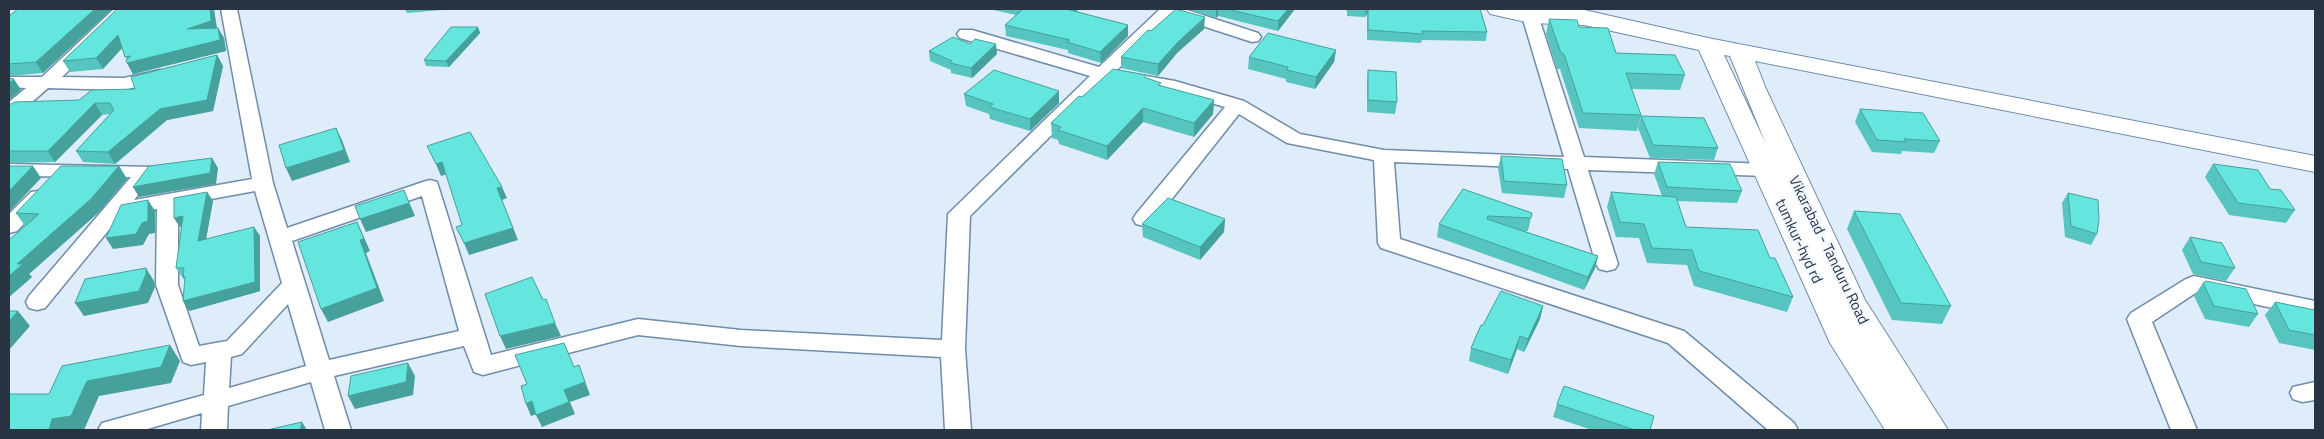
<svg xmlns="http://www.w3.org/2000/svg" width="2324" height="439" viewBox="0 0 2324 439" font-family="'Titillium Web',sans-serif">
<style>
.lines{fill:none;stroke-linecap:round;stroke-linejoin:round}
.minor-casing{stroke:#6f8caa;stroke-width:3}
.secondary-casing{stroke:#6f8caa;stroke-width:2}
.minor{fill:#fff;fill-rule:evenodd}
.secondary{fill:#fff;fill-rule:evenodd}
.wall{fill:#56c5bf}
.shaded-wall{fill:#46a09b}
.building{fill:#64e5de;stroke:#46a09b}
.labels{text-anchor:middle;stroke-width:4.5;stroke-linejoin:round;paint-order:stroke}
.street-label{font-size:15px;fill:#283441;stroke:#f2f8ff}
</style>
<rect width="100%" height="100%" fill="#dfecf9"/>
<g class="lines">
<defs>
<path id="minor" d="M 114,9 L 132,9 L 62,77 L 124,78 L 160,70 L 166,71 L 169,75 L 166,79 L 124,90 L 48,88 L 16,116 L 9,118 L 9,102 L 26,88 L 9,87 L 9,77 L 42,77 Z
M 221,9 L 237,9 L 273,183 L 287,228 L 423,182 L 430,180 L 437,182 L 491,355 L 638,319 L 741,330 L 942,340 L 948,214 L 1090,76 L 960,38 L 957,34 L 960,30 L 972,30 L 1099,67 L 1160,9 L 1184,9 L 1258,33 L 1261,37 L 1258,41 L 1252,42 L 1172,16 L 1116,71 L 1175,81 L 1244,101 L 1300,134 L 1384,150 L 1564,157 L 1522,16 L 1525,12 L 1537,12 L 1584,157 L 1766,164 L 1773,166 L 1776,170 L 1773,174 L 1766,176 L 1588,170 L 1618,264 L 1615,269 L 1607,271 L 1599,269 L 1596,264 L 1568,169 L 1394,162 L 1400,239 L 1684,331 L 1794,423 L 1798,430 L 1768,430 L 1668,343 L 1381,248 L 1378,243 L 1374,160 L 1287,143 L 1239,114 L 1152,224 L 1144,226 L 1136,224 L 1133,219 L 1136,214 L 1225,107 L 1172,92 L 1107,80 L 970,216 L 965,349 L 971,430 L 945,430 L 941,357 L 741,346 L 638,335 L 483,375 L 474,372 L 464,346 L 334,376 L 351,430 L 325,430 L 311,382 L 228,406 L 227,430 L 201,430 L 202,413 L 144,430 L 98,430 L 102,423 L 204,395 L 206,362 L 191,365 L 183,362 L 156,285 L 157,209 L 121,215 L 45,308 L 37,310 L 29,308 L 26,302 L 29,296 L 131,177 L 9,176 L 9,164 L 154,167 L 157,171 L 134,200 L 252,179 ZM 255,191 L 282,283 L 227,341 L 199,346 L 178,285 L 178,205 ZM 422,196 L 459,331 L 329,360 L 292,241 ZM 288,304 L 306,366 L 229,388 L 231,357 L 242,354 Z
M 38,191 L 45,192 L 48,197 L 45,202 L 17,231 L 9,233 L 9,214 L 31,192 Z
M 2194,276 L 2315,301 L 2315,317 L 2197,292 L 2152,322 L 2197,430 L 2171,430 L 2127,319 L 2131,313 L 2186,279 Z
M 2315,382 L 2315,400 L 2302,402 L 2293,399 L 2290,393 L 2293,387 Z"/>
<path id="secondary" d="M 1487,9 L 1580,9 L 1708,38 L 2315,156 L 2315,172 L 1755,61 L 1766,89 L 1865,300 L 1948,430 L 1885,430 L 1830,343 L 1699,50 L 1584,25 L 1531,23 L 1490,14 ZM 1724,55 L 1730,56 L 1766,144 Z"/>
</defs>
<!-- minor casing -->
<use href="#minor" class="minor-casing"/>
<!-- secondary casing -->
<use href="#secondary" class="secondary-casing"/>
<!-- minor -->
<use href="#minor" class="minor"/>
<!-- secondary -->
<use href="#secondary" class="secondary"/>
</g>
<!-- wall -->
<path class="wall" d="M 18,9 L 112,9 L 43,73 L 9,76 L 9,16 Z
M 117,9 L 214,9 L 217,28 L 218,28 L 224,38 L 226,51 L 133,74 L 127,63 L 127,60 L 122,48 L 103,69 L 70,72 L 63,61 Z
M 405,9 L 444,9 L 442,10 L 407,13 Z
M 989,9 L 1079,9 L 1076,11 L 1128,36 L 1101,63 L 1068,53 L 1068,50 L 1006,36 L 1005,25 L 1016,15 Z
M 1187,9 L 1295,9 L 1278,31 L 1218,16 L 1216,18 Z
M 1344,9 L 1480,9 L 1487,32 L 1486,41 L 1422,40 L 1421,43 L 1367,40 L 1367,14 L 1365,17 L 1347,16 L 1347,11 Z
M 1549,19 L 1579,27 L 1616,53 L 1685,75 L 1680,90 L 1631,89 L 1641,115 L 1637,131 L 1579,128 L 1560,69 L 1557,69 L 1546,34 Z
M 478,27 L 480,33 L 449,67 L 426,66 L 424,60 Z
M 1204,29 L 1177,53 L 1158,76 L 1121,68 L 1121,57 L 1151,31 Z
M 970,44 L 997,54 L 972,78 L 951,73 L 951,70 L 930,61 L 929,51 Z
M 1336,50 L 1334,62 L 1315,89 L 1286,82 L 1286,79 L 1248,69 L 1249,57 Z
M 217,55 L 223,66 L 213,111 L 167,120 L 115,164 L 83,162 L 76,151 L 110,114 L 102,115 L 55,162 L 9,163 L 9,105 L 79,100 L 135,89 Z
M 1368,70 L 1397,102 L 1395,114 L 1367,112 L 1367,82 Z
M 1146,78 L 1161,86 L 1214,100 L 1213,114 L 1194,137 L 1143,122 L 1107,160 L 1059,144 L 1058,140 L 1052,138 L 1051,123 Z
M 1059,91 L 1059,103 L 1030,131 L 990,119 L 989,114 L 966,106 L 964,94 Z
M 1860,109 L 1940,141 L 1934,153 L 1902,151 L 1901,154 L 1872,152 L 1855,122 Z
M 1641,116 L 1718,148 L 1714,160 L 1650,158 L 1638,128 Z
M 1501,156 L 1567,185 L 1564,198 L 1502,193 L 1498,168 Z
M 1658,162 L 1742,191 L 1737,203 L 1677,201 L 1686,227 L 1770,258 L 1793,297 L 1787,312 L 1694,286 L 1687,265 L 1647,263 L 1639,238 L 1616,237 L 1607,207 L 1611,192 L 1662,196 L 1654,174 Z
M 2213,164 L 2270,189 L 2295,210 L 2286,223 L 2229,215 L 2205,177 Z
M 119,166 L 127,179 L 99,212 L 29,274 L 32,277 L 9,297 L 9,240 L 25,226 L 16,213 Z
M 1463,189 L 1532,213 L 1528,231 L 1524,231 L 1598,256 L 1595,268 L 1584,290 L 1437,237 L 1439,224 Z
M 207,192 L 213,201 L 206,239 L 254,227 L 260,236 L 260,291 L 189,311 L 185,281 L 176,268 L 182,226 L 180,227 L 174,218 Z
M 2068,193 L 2097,234 L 2091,245 L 2065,237 L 2062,203 Z
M 1854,211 L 1951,306 L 1942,324 L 1892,320 L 1847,229 Z
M 1225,219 L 1224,232 L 1200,260 L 1143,237 L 1142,224 Z
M 2190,237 L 2235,268 L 2226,281 L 2193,274 L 2182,250 Z
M 2203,283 L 2258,314 L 2249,327 L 2205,319 L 2194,296 Z
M 2275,302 L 2315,310 L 2315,350 L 2279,343 L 2265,315 Z
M 1543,306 L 1540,319 L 1524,352 L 1517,349 L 1508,374 L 1469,361 L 1471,348 L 1483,325 Z
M 1557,404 L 1650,430 L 1592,430 L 1553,417 Z"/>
<!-- shaded-wall -->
<path class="shaded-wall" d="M 95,9 L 112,9 L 43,73 L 36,62 Z
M 210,9 L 214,9 L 217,31 L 187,29 Z
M 1066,9 L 1079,9 L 1066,19 Z
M 1216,9 L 1218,9 L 1218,16 L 1216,18 Z
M 1288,9 L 1295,9 L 1278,31 L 1278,21 Z
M 1366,9 L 1368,9 L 1367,14 L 1365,17 Z
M 1205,17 L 1204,29 L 1177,53 L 1158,76 L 1158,64 L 1178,42 Z
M 1128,25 L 1128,36 L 1101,63 L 1100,52 Z
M 478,27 L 480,33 L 449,67 L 446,61 Z
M 218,28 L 224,38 L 226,51 L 133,74 L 127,63 Z
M 118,35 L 124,46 L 103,69 L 96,58 Z
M 996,44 L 997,54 L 972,78 L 971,68 Z
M 1336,50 L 1334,62 L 1315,89 L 1316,77 Z
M 217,55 L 223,66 L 213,111 L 167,120 L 115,164 L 108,152 Z
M 14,79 L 21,90 L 9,100 L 9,83 Z
M 1059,91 L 1059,103 L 1030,131 L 1030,119 Z
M 1214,100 L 1213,114 L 1194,137 L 1194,123 Z
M 95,103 L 102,115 L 55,162 L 48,151 Z
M 1143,108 L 1143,122 L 1107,160 L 1107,146 Z
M 336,128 L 342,140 L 350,162 L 292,181 L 286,168 Z
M 212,158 L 218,168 L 216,184 L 139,197 L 133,187 Z
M 442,162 L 447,174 L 441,176 L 436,164 Z
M 33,166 L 41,178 L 9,212 L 9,191 Z
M 119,166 L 127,179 L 99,212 L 29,274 L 32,277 L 9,297 L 9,276 L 17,264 Z
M 502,187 L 507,198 L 502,200 L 518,240 L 469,255 L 464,243 L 497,188 Z
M 404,190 L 415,216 L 366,232 L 360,219 Z
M 207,192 L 213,201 L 204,250 L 198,241 Z
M 148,200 L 155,211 L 155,233 L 149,234 L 143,245 L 113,249 L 106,238 Z
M 183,216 L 189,225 L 180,227 L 174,218 Z
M 1225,219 L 1224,232 L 1200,260 L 1200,247 Z
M 357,222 L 363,235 L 370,251 L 366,253 L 384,301 L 328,322 L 321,309 L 360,240 Z
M 254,227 L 260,236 L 260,291 L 189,311 L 183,301 Z
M 1598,256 L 1595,268 L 1584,290 L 1588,277 Z
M 146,268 L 154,281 L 155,287 L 148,303 L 84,316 L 75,303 Z
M 1543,306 L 1540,319 L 1524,352 L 1528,339 Z
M 18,311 L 30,326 L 9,350 L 9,321 Z
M 555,323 L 561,336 L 506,349 L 500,336 Z
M 1520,336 L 1517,349 L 1508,374 L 1511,360 Z
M 170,345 L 180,361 L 171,383 L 99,396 L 84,430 L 49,430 L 52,419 L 87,381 Z
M 408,363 L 415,376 L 413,395 L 355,409 L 348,396 Z
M 579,365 L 590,395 L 570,402 L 575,414 L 542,427 L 536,415 Z
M 532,401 L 537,414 L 531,416 L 526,404 Z
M 302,422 L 307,430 L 300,430 Z"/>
<!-- building -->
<path class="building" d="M 18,9 L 95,9 L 36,62 L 9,64 L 9,16 Z
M 117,9 L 210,9 L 211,21 L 187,29 L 218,28 L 220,40 L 127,63 L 126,60 L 131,56 L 125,57 L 118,35 L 96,58 L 63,61 Z
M 1023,9 L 1066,9 L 1128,25 L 1100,52 L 1067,42 L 1070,40 L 1005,25 Z
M 1176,9 L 1205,17 L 1178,42 L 1158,64 L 1121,57 L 1148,30 L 1151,31 Z
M 1226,9 L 1288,9 L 1278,21 Z
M 1368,9 L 1480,9 L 1487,32 L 1422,31 L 1423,34 L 1368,30 Z
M 1549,19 L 1577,20 L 1579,27 L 1608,28 L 1616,53 L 1675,55 L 1685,75 L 1626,73 L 1641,115 L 1583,113 L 1564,54 L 1561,53 Z
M 451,27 L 478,27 L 446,61 L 424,60 Z
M 1268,33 L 1336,50 L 1316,77 L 1287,70 L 1288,67 L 1249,57 Z
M 953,37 L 970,44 L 975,39 L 996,44 L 971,68 L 950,63 L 952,61 L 929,51 Z
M 217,55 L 207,100 L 160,109 L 108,152 L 76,151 L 114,110 L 110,103 L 95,103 L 48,151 L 9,151 L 9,105 L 15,102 L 79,100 L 92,90 L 135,89 L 131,77 Z
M 1113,69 L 1146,75 L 1144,77 L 1161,83 L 1158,85 L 1214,100 L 1194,123 L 1143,108 L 1107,146 L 1058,130 L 1061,127 L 1051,123 L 1079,96 L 1082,97 Z
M 994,70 L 1059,91 L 1030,119 L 989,107 L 993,104 L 964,94 Z
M 1368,70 L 1396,72 L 1397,102 L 1368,100 Z
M 9,78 L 14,79 L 9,83 Z
M 1860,109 L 1923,113 L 1940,141 L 1904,139 L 1906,142 L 1877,140 Z
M 1641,116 L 1704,118 L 1718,148 L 1653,145 Z
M 336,128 L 344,150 L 286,168 L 279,145 Z
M 470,132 L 502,187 L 497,188 L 513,228 L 464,243 L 456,227 L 462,225 L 442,162 L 436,164 L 427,146 Z
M 1501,156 L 1562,159 L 1567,185 L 1504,181 Z
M 212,158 L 210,173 L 133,187 L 149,166 Z
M 1658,162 L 1730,164 L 1742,191 L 1667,187 Z
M 2213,164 L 2258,170 L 2270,189 L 2281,190 L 2295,210 L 2238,203 Z
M 9,166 L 33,166 L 9,191 Z
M 61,166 L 119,166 L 91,199 L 17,264 L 23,264 L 9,276 L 9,240 L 39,214 L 16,213 Z
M 1463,189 L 1532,213 L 1531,218 L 1488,216 L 1487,219 L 1598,256 L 1588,277 L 1439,224 Z
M 404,190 L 409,203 L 360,219 L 355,206 Z
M 207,192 L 198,241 L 254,227 L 255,282 L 183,301 L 185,277 L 183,277 L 184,268 L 176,268 L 183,216 L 174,218 L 174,198 Z
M 1611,192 L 1676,197 L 1686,227 L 1758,230 L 1770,258 L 1775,258 L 1793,297 L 1699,271 L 1692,250 L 1652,248 L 1644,224 L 1620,222 Z
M 2068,193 L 2098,200 L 2099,219 L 2097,234 L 2071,226 Z
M 1168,198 L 1225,219 L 1200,247 L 1142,224 Z
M 148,200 L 148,221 L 142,223 L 136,234 L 106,238 L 121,205 Z
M 1854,211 L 1900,214 L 1951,306 L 1901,303 Z
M 357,222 L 364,239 L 360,240 L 377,288 L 321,309 L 298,242 Z
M 2190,237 L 2222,243 L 2235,268 L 2201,262 Z
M 146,268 L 146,274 L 139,291 L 75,303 L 85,279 Z
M 532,277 L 543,300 L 546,299 L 555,323 L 500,336 L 485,294 Z
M 2206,281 L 2246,289 L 2258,314 L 2214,306 L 2203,283 Z
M 1501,291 L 1543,306 L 1528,339 L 1520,336 L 1511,360 L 1471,348 L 1481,325 L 1483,325 Z
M 2275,302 L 2315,310 L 2315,335 L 2289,330 Z
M 9,311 L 18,311 L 9,321 Z
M 564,343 L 574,367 L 579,365 L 585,382 L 564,390 L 569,402 L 536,415 L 532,401 L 526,404 L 521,386 L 527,384 L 515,355 Z
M 170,345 L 161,367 L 87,381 L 71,416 L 52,419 L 49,430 L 9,430 L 9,394 L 49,394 L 62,366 Z
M 408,363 L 406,382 L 348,396 L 351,376 Z
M 1564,386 L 1654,416 L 1650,430 L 1635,430 L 1557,404 Z
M 302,422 L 300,430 L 267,430 Z"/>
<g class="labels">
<!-- street labels -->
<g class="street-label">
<text transform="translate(1799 241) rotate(65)" y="5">tumkur-hyd rd</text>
<text transform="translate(1829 250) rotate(64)" y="5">Vikarabad - Tanduru Road</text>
</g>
</g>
<!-- border -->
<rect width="2324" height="439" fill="none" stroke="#283441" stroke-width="20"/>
</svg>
